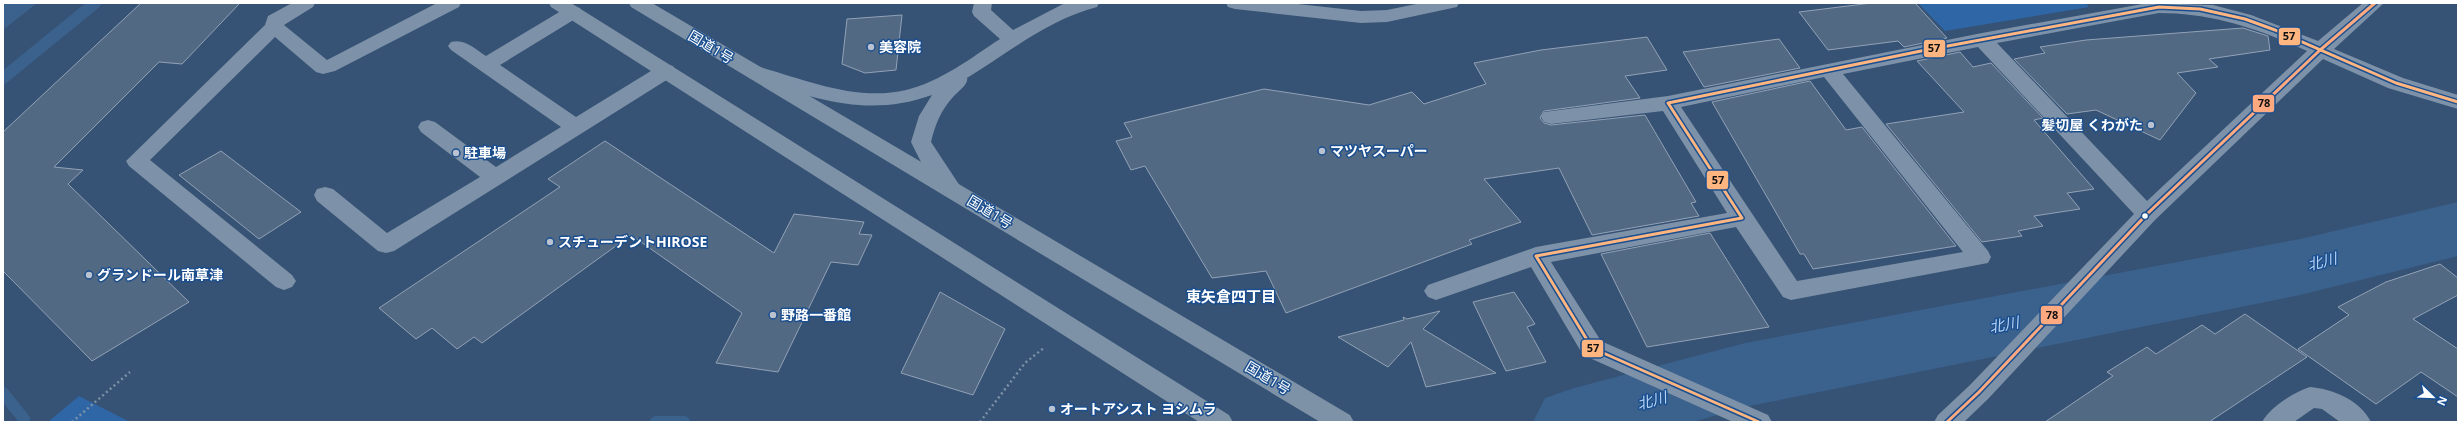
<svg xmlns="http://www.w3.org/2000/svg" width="2461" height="425" viewBox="0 0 2461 425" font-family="'Open Sans','Noto Sans JP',sans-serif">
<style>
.green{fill:#2f66a5}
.water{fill:#3b618d}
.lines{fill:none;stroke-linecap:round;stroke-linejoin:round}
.stream{stroke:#3b618d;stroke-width:12}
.river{fill:#3b618d;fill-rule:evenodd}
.building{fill:#526984;stroke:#92a2b6}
.path{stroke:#7d92a8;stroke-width:2.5;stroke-dasharray:2 3;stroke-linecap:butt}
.minor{fill:#7d92a8;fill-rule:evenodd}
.highway{fill:#7e92a7;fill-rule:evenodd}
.bus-1-casing{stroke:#1b4f8f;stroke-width:6}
.bus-2-casing{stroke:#1b4f8f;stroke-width:6}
.bus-1{stroke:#ffa980;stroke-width:3}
.bus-2{stroke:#ffb580;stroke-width:3}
.poi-dot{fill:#b9c2ce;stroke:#1b4f8f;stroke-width:1.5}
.bus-dot{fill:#fff;stroke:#1b4f8f;stroke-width:1.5}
.labels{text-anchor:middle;stroke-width:3;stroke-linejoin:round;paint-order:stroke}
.street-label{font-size:14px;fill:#fff;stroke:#1b4f8f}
.poi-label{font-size:14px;font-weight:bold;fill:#fff;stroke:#1b4f8f;text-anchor:start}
.water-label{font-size:15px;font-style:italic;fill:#b5d3f5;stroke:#1b4f8f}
.neighbourhood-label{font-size:15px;font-weight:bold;fill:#fff;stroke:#1b4f8f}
.line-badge{stroke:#1b4f8f;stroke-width:1.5}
.pale-badge-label{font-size:11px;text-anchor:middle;font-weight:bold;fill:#111}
</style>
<rect width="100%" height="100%" fill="#365274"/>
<!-- green -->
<path class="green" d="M 1918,3 L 2086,3 L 2089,7 L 1945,31 Z
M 79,396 L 130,422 L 48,422 Z"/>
<!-- water -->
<path class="water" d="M 3,3 L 37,3 L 3,30 Z"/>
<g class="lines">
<!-- stream -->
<path class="stream" d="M 3,78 L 95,3
M 3,393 L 24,419 L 23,422
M 656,422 L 684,422"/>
<!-- river -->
<path class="river" d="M 2458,202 L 2458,256 L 2300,295 L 1745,407 L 1693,422 L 1533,422 L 1545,398 L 1574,388 L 1745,343 L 2300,239 Z"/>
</g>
<!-- building -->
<path class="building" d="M 141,3 L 240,3 L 182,64 L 159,62 L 54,167 L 83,170 L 68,184 L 189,302 L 92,361 L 3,271 L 3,132 Z
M 1872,3 L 1915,3 L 1947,38 L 1904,47 L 1898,41 L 1828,50 L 1799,12 Z
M 902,15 L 896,70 L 865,73 L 842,64 L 847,19 Z
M 2243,28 L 2268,36 L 2270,50 L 2209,59 L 2218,67 L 2177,73 L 2196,93 L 2160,140 L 2096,110 L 2067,114 L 2014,59 L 2045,53 L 2040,47 L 2086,40 Z
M 1647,37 L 1667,70 L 1625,76 L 1640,98 L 1544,111 L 1540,118 L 1544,123 L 1551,125 L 1645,115 L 1696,202 L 1691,203 L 1699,216 L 1592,235 L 1559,168 L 1484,179 L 1521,222 L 1469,240 L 1472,244 L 1286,313 L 1266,271 L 1212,278 L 1145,166 L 1131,170 L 1116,141 L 1132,137 L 1124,123 L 1264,89 L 1369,105 L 1412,92 L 1424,104 L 1486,84 L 1474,63 L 1541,50 Z
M 1779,39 L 1800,68 L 1704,87 L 1683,52 Z
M 1960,52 L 1973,67 L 1991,63 L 2043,118 L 2034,120 L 2094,189 L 2067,193 L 2080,209 L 2034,216 L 2043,226 L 2018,231 L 2022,236 L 1982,242 L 1886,124 L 1964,112 L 1917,61 Z
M 1810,81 L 1846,130 L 1862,127 L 1956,246 L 1813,269 L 1804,254 L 1800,254 L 1712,102 Z
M 605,141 L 774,253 L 794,214 L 864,222 L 859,234 L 872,235 L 858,265 L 831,262 L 778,372 L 716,363 L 742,313 L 631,235 L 482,343 L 474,337 L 457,349 L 432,328 L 416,339 L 379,308 L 560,187 L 548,179 Z
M 221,151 L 301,212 L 259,239 L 179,175 Z
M 1710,233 L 1769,327 L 1647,347 L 1601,254 Z
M 2440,264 L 2458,278 L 2458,295 L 2413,319 L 2458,349 L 2458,397 L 2421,372 L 2376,404 L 2298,349 L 2349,315 L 2338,307 L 2386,282 Z
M 940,292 L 1005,329 L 973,395 L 901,373 Z
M 1514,292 L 1535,324 L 1527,327 L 1546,362 L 1506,371 L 1473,302 Z
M 1440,311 L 1423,329 L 1496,373 L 1426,387 L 1411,342 L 1388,367 L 1338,337 L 1404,320 L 1403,317 L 1407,319 Z
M 2245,314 L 2307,357 L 2209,422 L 2045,422 L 2113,376 L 2107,372 L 2147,347 L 2156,354 L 2202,325 L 2215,334 Z"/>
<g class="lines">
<!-- path -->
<path class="path" d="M 72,422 L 130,372
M 980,422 L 1025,363 L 1045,347"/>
<!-- minor -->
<path class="minor" d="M 292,3 L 315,3 L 313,7 L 284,25 L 327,60 L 437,3 L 461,3 L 459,7 L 335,71 L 323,74 L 316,72 L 275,37 L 150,160 L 292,275 L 296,281 L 292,287 L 284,290 L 276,287 L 129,166 L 126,161 L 265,25 L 268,16 Z
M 974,3 L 992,3 L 991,10 L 1013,30 L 1063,4 L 1099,3 L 1097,7 C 1047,20 1010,52 967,78 C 969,84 957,92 953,97 C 941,110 935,125 931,142 L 962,189 L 959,195 C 954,196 948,198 944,195 C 933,188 917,154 911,142 L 919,116 L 932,95 C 865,119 813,97 749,78 L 746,73 L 749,68 L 756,66 C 804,79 856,102 906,90 C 940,82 971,58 1000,39 L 974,16 L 972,12 Z
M 1226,3 L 1289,3 L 1361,11 L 1387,10 L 1421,3 L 1459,3 L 1457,7 L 1387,22 L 1361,23 L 1235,9 L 1228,7 Z
M 2148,3 L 2213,5 L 2251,15 L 2318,41 L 2363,3 L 2384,3 L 2334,49 L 2403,78 L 2458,95 L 2458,109 L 2388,88 L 2323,59 L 2155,220 L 1988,399 L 1964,422 L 1934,422 L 1938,415 L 1970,385 L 2134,214 L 1978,47 L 1843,74 L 1988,251 L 1991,257 L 1988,263 L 1791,300 L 1783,297 L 1736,227 L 1551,262 L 1601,341 L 1768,415 L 1772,422 L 1733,422 L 1583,355 L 1531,267 L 1436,300 L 1428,297 L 1424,291 L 1428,285 L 1536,247 L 1727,213 L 1663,111 L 1551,124 L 1544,122 L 1541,117 L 1544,112 L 1668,96 L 1982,33 ZM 2159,13 C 2212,13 2259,29 2307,51 L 2147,201 L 1997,43 ZM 1824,77 L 1963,252 L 1797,281 L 1681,107 Z
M 573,6 L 580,8 L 582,12 L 580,16 L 500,65 L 576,117 L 659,66 L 666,64 L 673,66 L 676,71 L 673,76 L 394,251 L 386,253 L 378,251 L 317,201 L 314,195 L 317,189 L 325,187 L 333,189 L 387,233 L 480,177 L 421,132 L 418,127 L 421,122 L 428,120 L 435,122 L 496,167 L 561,127 L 451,50 L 448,46 L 451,42 C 465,38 475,49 486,56 L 566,8 Z
M 2310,387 C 2333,389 2360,400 2371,422 L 2340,422 L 2322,409 L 2314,408 L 2294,422 L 2262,422 C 2270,407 2294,392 2310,387 Z"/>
<!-- highway -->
<path class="highway" d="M 549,3 L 571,3 L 1229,415 L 1233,422 L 1199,422 L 551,7 Z
M 629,3 L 652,3 L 1350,415 L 1354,422 L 1320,422 L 631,7 Z"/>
<defs>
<path id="bus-1" d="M 1947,422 L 1979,392 L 2147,214 L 2319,51 L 2375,3"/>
<path id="bus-2" d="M 1759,422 L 1592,348 L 1536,256 L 1742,218 L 1668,103 L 1926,50 L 2159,7 L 2200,9 L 2245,19 L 2275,30 L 2396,83 L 2458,102"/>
</defs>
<!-- bus-1 casing -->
<use href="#bus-1" class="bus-1-casing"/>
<!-- bus-2 casing -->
<use href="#bus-2" class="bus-2-casing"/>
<!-- bus-1 -->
<use href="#bus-1" class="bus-1"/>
<!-- bus-2 -->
<use href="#bus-2" class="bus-2"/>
</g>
<!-- markers -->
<g class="poi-dot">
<circle cx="871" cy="47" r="4"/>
<circle cx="2151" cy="125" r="4"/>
<circle cx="1322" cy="151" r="4"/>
<circle cx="456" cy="153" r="4"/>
<circle cx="550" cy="242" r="4"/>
<circle cx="89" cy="275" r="4"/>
<circle cx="773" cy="315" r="4"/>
<circle cx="1052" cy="409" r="4"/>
</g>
<circle class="bus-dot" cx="2145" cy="216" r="3.5"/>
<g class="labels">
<!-- street labels -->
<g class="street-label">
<text transform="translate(711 47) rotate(31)" y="5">国道1号</text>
<text transform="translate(990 212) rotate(31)" y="5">国道1号</text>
<text transform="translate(1268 378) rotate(31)" y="5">国道1号</text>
</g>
<!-- poi labels -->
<g class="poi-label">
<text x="879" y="52">美容院</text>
<text x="2143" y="130" text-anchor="end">髪切屋 くわがた</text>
<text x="1330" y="156">マツヤスーパー</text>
<text x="464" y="158">駐車場</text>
<text x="558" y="247">スチューデントHIROSE</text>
<text x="97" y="280">グランドール南草津</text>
<text x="781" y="320">野路一番館</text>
<text x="1060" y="414">オートアシスト ヨシムラ</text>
</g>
<!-- water labels -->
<g class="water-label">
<text transform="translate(2322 262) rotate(-14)" y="5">北川</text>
<text transform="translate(2004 325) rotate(-11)" y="5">北川</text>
<text transform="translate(1652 401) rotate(-15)" y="5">北川</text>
</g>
<!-- neighbourhood labels -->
<g class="neighbourhood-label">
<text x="1231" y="302">東矢倉四丁目</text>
</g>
</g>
<g class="line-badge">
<rect x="2278" y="27" width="23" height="19" rx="4" fill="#ffb580"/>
<rect x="1923" y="39" width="23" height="19" rx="4" fill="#ffb580"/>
<rect x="2252" y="94" width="23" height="19" rx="4" fill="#ffa980"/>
<rect x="1706" y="170" width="23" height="20" rx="4" fill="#ffb580"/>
<rect x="2040" y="305" width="23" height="20" rx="4" fill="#ffa980"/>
<rect x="1581" y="339" width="23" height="19" rx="4" fill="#ffb580"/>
</g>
<g class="pale-badge-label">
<text x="2289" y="40">57</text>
<text x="1934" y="52">57</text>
<text x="2264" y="107">78</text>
<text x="1718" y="184">57</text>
<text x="2052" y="319">78</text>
<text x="1593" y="352">57</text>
</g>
<!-- border -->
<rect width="2461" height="425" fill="none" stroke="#ffffff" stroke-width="8"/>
<!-- north arrow -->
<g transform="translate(2433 397) rotate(113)" stroke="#1b4f8f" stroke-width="3" paint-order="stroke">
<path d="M0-3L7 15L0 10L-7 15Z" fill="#ffffff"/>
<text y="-6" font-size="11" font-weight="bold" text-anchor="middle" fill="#ffffff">N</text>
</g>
</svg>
